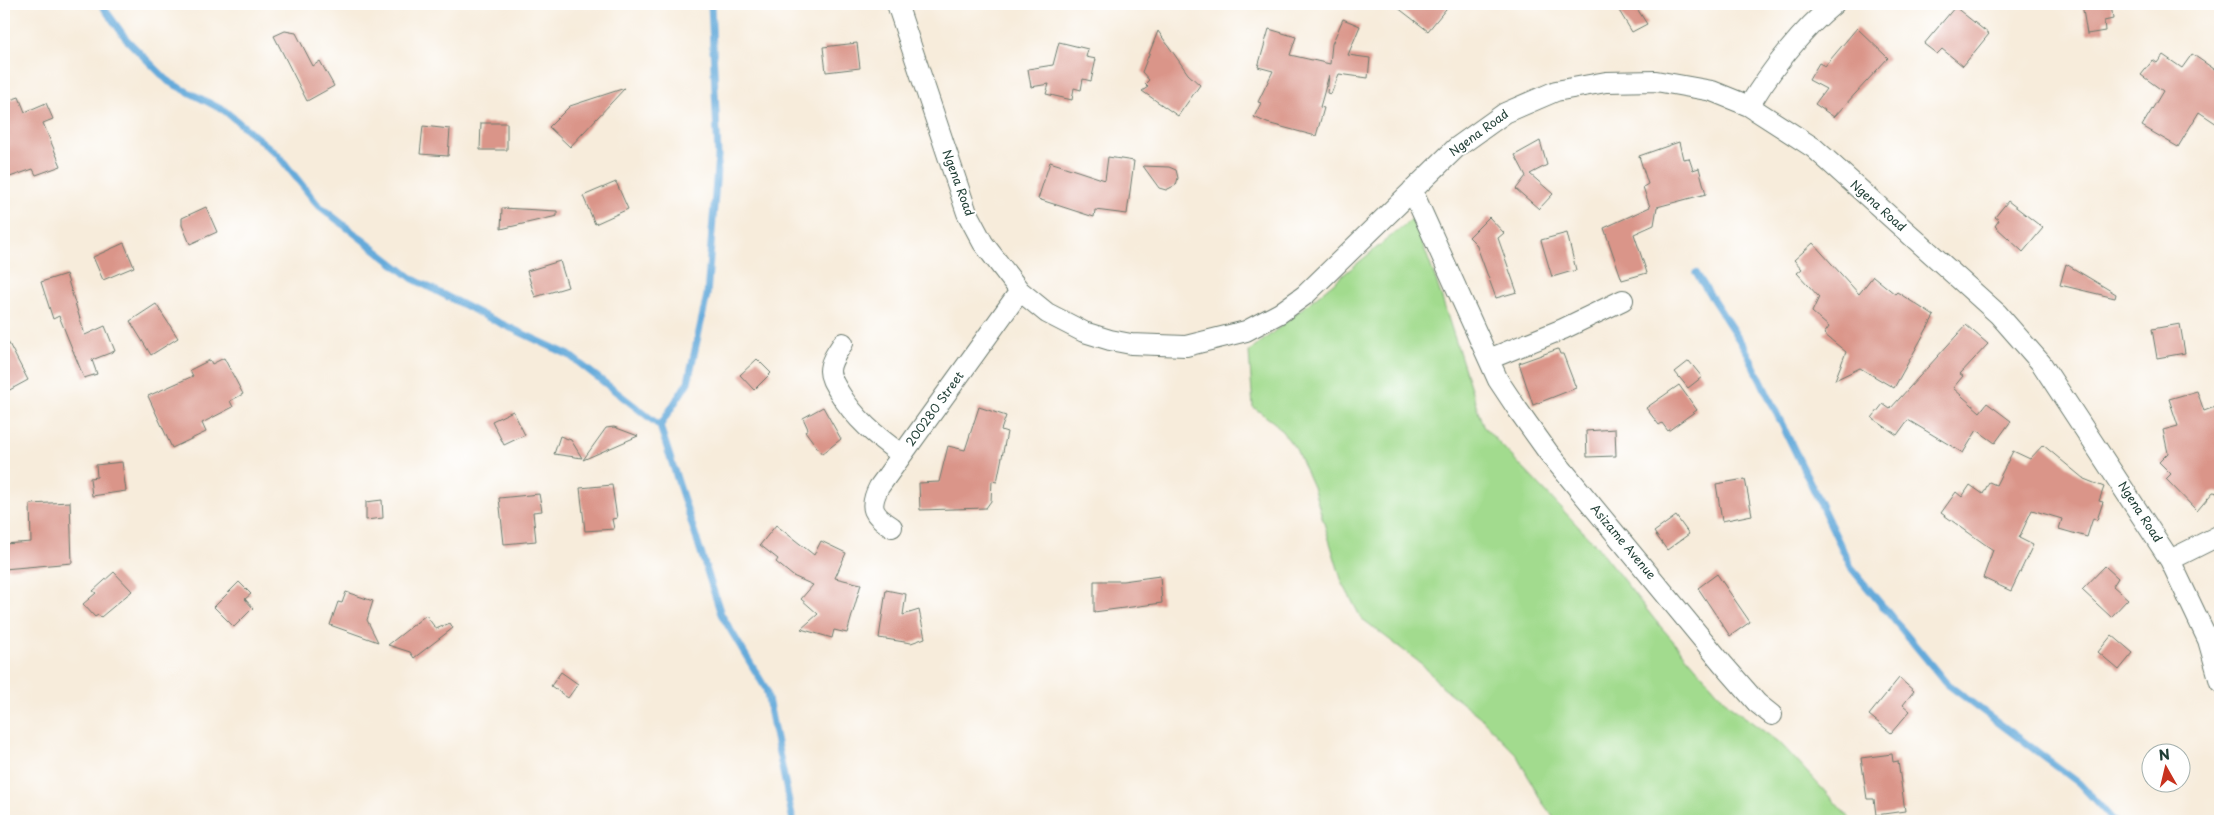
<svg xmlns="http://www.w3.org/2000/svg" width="2224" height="825" viewBox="0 0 2224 825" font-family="'Playpen Sans',sans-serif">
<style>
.green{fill:#a2db8e;stroke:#608c61}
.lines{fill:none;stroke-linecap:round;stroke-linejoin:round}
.stream{stroke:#65aada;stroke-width:7}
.building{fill:#da9589}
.street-casing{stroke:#6b7a6e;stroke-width:22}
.street{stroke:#fff;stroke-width:20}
.labels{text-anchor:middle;stroke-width:4;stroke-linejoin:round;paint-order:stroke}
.street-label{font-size:12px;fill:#1f3d34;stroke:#fff}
</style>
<rect width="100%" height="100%" fill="#fff"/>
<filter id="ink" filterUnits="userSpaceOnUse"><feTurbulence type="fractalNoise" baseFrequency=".02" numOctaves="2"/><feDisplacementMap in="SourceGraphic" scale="10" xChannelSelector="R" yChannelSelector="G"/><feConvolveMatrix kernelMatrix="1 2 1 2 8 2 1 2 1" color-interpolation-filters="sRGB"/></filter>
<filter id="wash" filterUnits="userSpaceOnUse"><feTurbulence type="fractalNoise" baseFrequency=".0096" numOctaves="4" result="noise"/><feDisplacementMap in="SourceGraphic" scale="20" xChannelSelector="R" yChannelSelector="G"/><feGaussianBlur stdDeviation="1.12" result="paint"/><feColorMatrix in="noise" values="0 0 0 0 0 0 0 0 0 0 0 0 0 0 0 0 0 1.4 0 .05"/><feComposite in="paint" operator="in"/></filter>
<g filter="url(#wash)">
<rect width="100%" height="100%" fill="#f7ecdb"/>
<!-- green -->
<path class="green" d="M 1413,218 L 1436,280 L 1483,426 L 1595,544 L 1655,620 L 1729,705 L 1782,745 L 1852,821 L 1556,821 L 1542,802 L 1516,754 L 1479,716 L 1442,687 L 1423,665 L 1361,618 L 1342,582 L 1313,487 L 1296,449 L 1276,424 L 1253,407 L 1249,352 Z"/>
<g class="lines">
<!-- stream -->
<path class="stream" d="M 101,4 L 127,40 L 169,82 L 225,111 L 278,155 L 318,205 L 413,279 L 487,317 L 569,355 L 660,426 L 721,614 L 766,689 L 793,821
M 1696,273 L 1747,352 L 1852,569 L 1947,684 L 2079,783 L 2114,821
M 660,426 L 688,382 L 707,295 L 718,156 L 711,4"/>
</g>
<g id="blocks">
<!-- building -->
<path class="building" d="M 1393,4 L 1450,4 L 1428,31 Z
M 1615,4 L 1634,4 L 1647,24 L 1632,32 Z
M 2082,4 L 2111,4 L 2113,19 L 2104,21 L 2105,31 L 2087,34 Z
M 1955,7 L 1989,34 L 1963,66 L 1942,49 L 1937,54 L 1924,44 Z
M 1343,19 L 1360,26 L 1348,55 L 1370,58 L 1368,78 L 1339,74 L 1331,94 L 1327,93 L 1329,75 L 1320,107 L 1324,108 L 1316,136 L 1267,123 L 1254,117 L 1261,103 L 1258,102 L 1273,71 L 1258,67 L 1269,29 L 1296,37 L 1290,55 L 1330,64 L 1332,44 Z
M 1857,28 L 1888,58 L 1834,117 L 1815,104 L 1826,89 L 1809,80 L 1819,63 L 1825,66 Z
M 285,31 L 296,33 L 313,66 L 320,61 L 334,86 L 307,101 L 274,36 Z
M 1158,31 L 1188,74 L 1200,85 L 1178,116 L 1142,91 L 1148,87 L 1145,84 L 1149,80 L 1142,72 Z
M 1059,42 L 1088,49 L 1086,57 L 1096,59 L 1091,81 L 1083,79 L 1081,90 L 1074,88 L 1072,100 L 1046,94 L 1049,84 L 1031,87 L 1028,69 L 1053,65 Z
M 857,43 L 860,68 L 826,72 L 823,47 Z
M 2192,54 L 2220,73 L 2220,126 L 2199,112 L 2178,147 L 2142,126 L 2163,91 L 2141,75 L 2153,60 L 2157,63 L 2163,55 L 2182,68 Z
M 625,88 L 570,147 L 549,127 L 570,106 Z
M 19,97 L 25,112 L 46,103 L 53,119 L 43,123 L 61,166 L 36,175 L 33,169 L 4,179 L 4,102 Z
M 481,123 L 507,123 L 507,150 L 480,150 Z
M 423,126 L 450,129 L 448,156 L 420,154 Z
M 1540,141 L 1547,165 L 1530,174 L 1553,194 L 1539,209 L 1516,189 L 1526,176 L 1515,155 Z
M 1679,142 L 1683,159 L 1689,158 L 1693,170 L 1699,168 L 1706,194 L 1657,207 L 1654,225 L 1634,234 L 1647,273 L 1622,280 L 1604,228 L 1650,207 L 1643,187 L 1648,184 L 1639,156 Z
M 1108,157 L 1134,161 L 1127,214 L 1095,210 L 1094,217 L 1038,199 L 1050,162 L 1105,180 Z
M 1143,166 L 1169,167 L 1176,170 L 1178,178 L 1176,185 L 1166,190 L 1159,188 Z
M 616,182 L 628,209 L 595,224 L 583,196 Z
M 2008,201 L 2043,228 L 2023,252 L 1995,226 L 1999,220 L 1995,217 Z
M 206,207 L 217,232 L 190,244 L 182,225 L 182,218 Z
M 502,208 L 557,211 L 557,216 L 501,229 Z
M 1489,217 L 1504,233 L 1498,238 L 1517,292 L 1496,298 L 1476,244 L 1469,237 Z
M 1567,233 L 1576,270 L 1552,277 L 1541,240 Z
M 124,243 L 134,267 L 103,280 L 93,257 Z
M 1813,243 L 1859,294 L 1873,276 L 1895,294 L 1897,292 L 1934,316 L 1894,388 L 1860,368 L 1835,380 L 1846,352 L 1824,334 L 1829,327 L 1812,312 L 1819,297 L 1797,273 L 1802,269 L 1794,260 Z
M 560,261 L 568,287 L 535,297 L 527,271 Z
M 2066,264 L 2116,294 L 2115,298 L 2060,285 Z
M 66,274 L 85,335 L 105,326 L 115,351 L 92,360 L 97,374 L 84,378 L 59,316 L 53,319 L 41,282 Z
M 156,304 L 178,338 L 151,355 L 130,321 Z
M 2180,324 L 2185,353 L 2157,358 L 2152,329 Z
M 1966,325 L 1988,344 L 1960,374 L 1963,376 L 1953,388 L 1980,412 L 1987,403 L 2011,421 L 1995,443 L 1977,430 L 1963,453 L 1908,420 L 1897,435 L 1872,418 L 1883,404 L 1890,409 Z
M 4,334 L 28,380 L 4,393 Z
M 1558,349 L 1560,354 L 1563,354 L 1576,388 L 1533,405 L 1519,363 Z
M 224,358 L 243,394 L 230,401 L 233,407 L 202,423 L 206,432 L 172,448 L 148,396 L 193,376 L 190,370 L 210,360 L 212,364 Z
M 757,359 L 771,373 L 754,390 L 740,375 Z
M 1689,361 L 1702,377 L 1688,388 L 1675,372 Z
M 1679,385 L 1697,410 L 1668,431 L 1662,423 L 1659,425 L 1646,408 Z
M 2197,391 L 2204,411 L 2220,405 L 2220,493 L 2213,492 L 2197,511 L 2166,479 L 2171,474 L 2159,462 L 2168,453 L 2163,430 L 2178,426 L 2169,399 Z
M 823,407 L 841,439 L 822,454 L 805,431 L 808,429 L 803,418 Z
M 979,407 L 1006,416 L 1001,430 L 1007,432 L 997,482 L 992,481 L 991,501 L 986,508 L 920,510 L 919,483 L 939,482 L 948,446 L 965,450 Z
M 513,411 L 525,435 L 504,445 L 492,421 Z
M 614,427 L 638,436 L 583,460 L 606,428 Z
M 1615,429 L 1616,456 L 1587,457 L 1586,431 Z
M 560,436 L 571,440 L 582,458 L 554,454 Z
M 2043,445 L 2084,479 L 2104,487 L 2099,501 L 2103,502 L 2097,520 L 2093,518 L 2087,537 L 2059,529 L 2062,519 L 2032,510 L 2019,538 L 2033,545 L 2011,591 L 1983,578 L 1993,550 L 1941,513 L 1956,492 L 1962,497 L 1970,485 L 1983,494 L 1989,482 L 1996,485 L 2013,451 L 2030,459 Z
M 122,462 L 126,491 L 92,496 L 90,478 L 97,477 L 96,465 Z
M 1745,479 L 1752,515 L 1722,521 L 1716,484 Z
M 612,485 L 617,518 L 612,519 L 614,529 L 585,531 L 580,488 Z
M 539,494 L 542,511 L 533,512 L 536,541 L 504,544 L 499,498 Z
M 382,500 L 383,518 L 366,520 L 366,502 Z
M 70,502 L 72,563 L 4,569 L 4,544 L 31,542 L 30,504 Z
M 1676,516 L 1689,534 L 1667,550 L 1654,532 Z
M 776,525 L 814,555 L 821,541 L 846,553 L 835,578 L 861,584 L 847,633 L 834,630 L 832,638 L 801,629 L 818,614 L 801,599 L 813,585 L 793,576 L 776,562 L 778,559 L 760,545 Z
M 2105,566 L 2118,578 L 2113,586 L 2128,599 L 2111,617 L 2082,590 Z
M 114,572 L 132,591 L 101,617 L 98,615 L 95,617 L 83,604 L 96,593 L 93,591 Z
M 1717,574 L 1750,622 L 1730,636 L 1698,588 Z
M 1160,576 L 1162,603 L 1094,612 L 1094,581 L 1123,581 Z
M 239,582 L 251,594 L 245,599 L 253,608 L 234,627 L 214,607 Z
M 886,590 L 906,594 L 903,615 L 919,610 L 925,638 L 911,643 L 879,638 Z
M 346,592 L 373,601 L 367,620 L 378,642 L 330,625 L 338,602 L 342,603 Z
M 426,615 L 436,629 L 450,623 L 453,628 L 414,658 L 410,652 L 388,645 Z
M 2112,635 L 2133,653 L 2119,670 L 2098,652 Z
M 561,672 L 578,684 L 568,698 L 551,686 Z
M 1899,678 L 1914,691 L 1903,705 L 1910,711 L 1891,733 L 1869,715 Z
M 1892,754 L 1893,762 L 1898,761 L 1905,811 L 1876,815 L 1874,799 L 1867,799 L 1861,758 Z"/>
</g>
</g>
<g filter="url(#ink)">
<use href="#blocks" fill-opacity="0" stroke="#6b7a6e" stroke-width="1"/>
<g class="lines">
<defs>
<path id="street" d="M 897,4 L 967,213 L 983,243 L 1020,291 L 1047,313 L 1084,332 L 1110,340 L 1131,344 L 1186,346 L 1246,331 L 1280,313 L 1305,295 L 1456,148 L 1505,113 L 1556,91 L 1606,82 L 1656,81 L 1712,91 L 1749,106 L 1814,148 L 1998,314 L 2041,363 L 2170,560 L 2208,640 L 2220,682
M 1749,106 C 1770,71 1802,30 1834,4
M 1412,190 L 1498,380 L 1518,410 L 1548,452 L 1722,663 L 1757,703 L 1772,715
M 843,343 C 838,351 830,361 830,371 C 830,378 835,385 839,392 C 855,419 876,436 902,455
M 1489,359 L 1563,329 L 1623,300
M 892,527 C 873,515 868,508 879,487 L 1020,291
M 2170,560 L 2220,535"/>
</defs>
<!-- street casing -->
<use href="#street" class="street-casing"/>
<!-- street -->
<use href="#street" class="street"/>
</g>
</g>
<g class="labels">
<!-- street labels -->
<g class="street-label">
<text transform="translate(1479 133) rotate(-36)" y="4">Ngena Road</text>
<text transform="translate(958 183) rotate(70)" y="4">Ngena Road</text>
<text transform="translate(1878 206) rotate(42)" y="4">Ngena Road</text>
<text transform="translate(935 409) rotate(-54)" y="4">200280 Street</text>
<text transform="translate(2140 512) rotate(57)" y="4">Ngena Road</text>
<text transform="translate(1623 542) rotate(50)" y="4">Asizame Avenue</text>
</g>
</g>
<!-- margin -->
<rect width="2224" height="825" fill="none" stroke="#fff" stroke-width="20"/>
<!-- north arrow -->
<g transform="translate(2166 768) rotate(352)"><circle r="24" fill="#ffffff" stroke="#a5b1ae"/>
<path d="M0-4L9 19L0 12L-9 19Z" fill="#c8321e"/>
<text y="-8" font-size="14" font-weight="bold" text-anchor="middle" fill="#1f3d34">N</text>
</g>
</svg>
